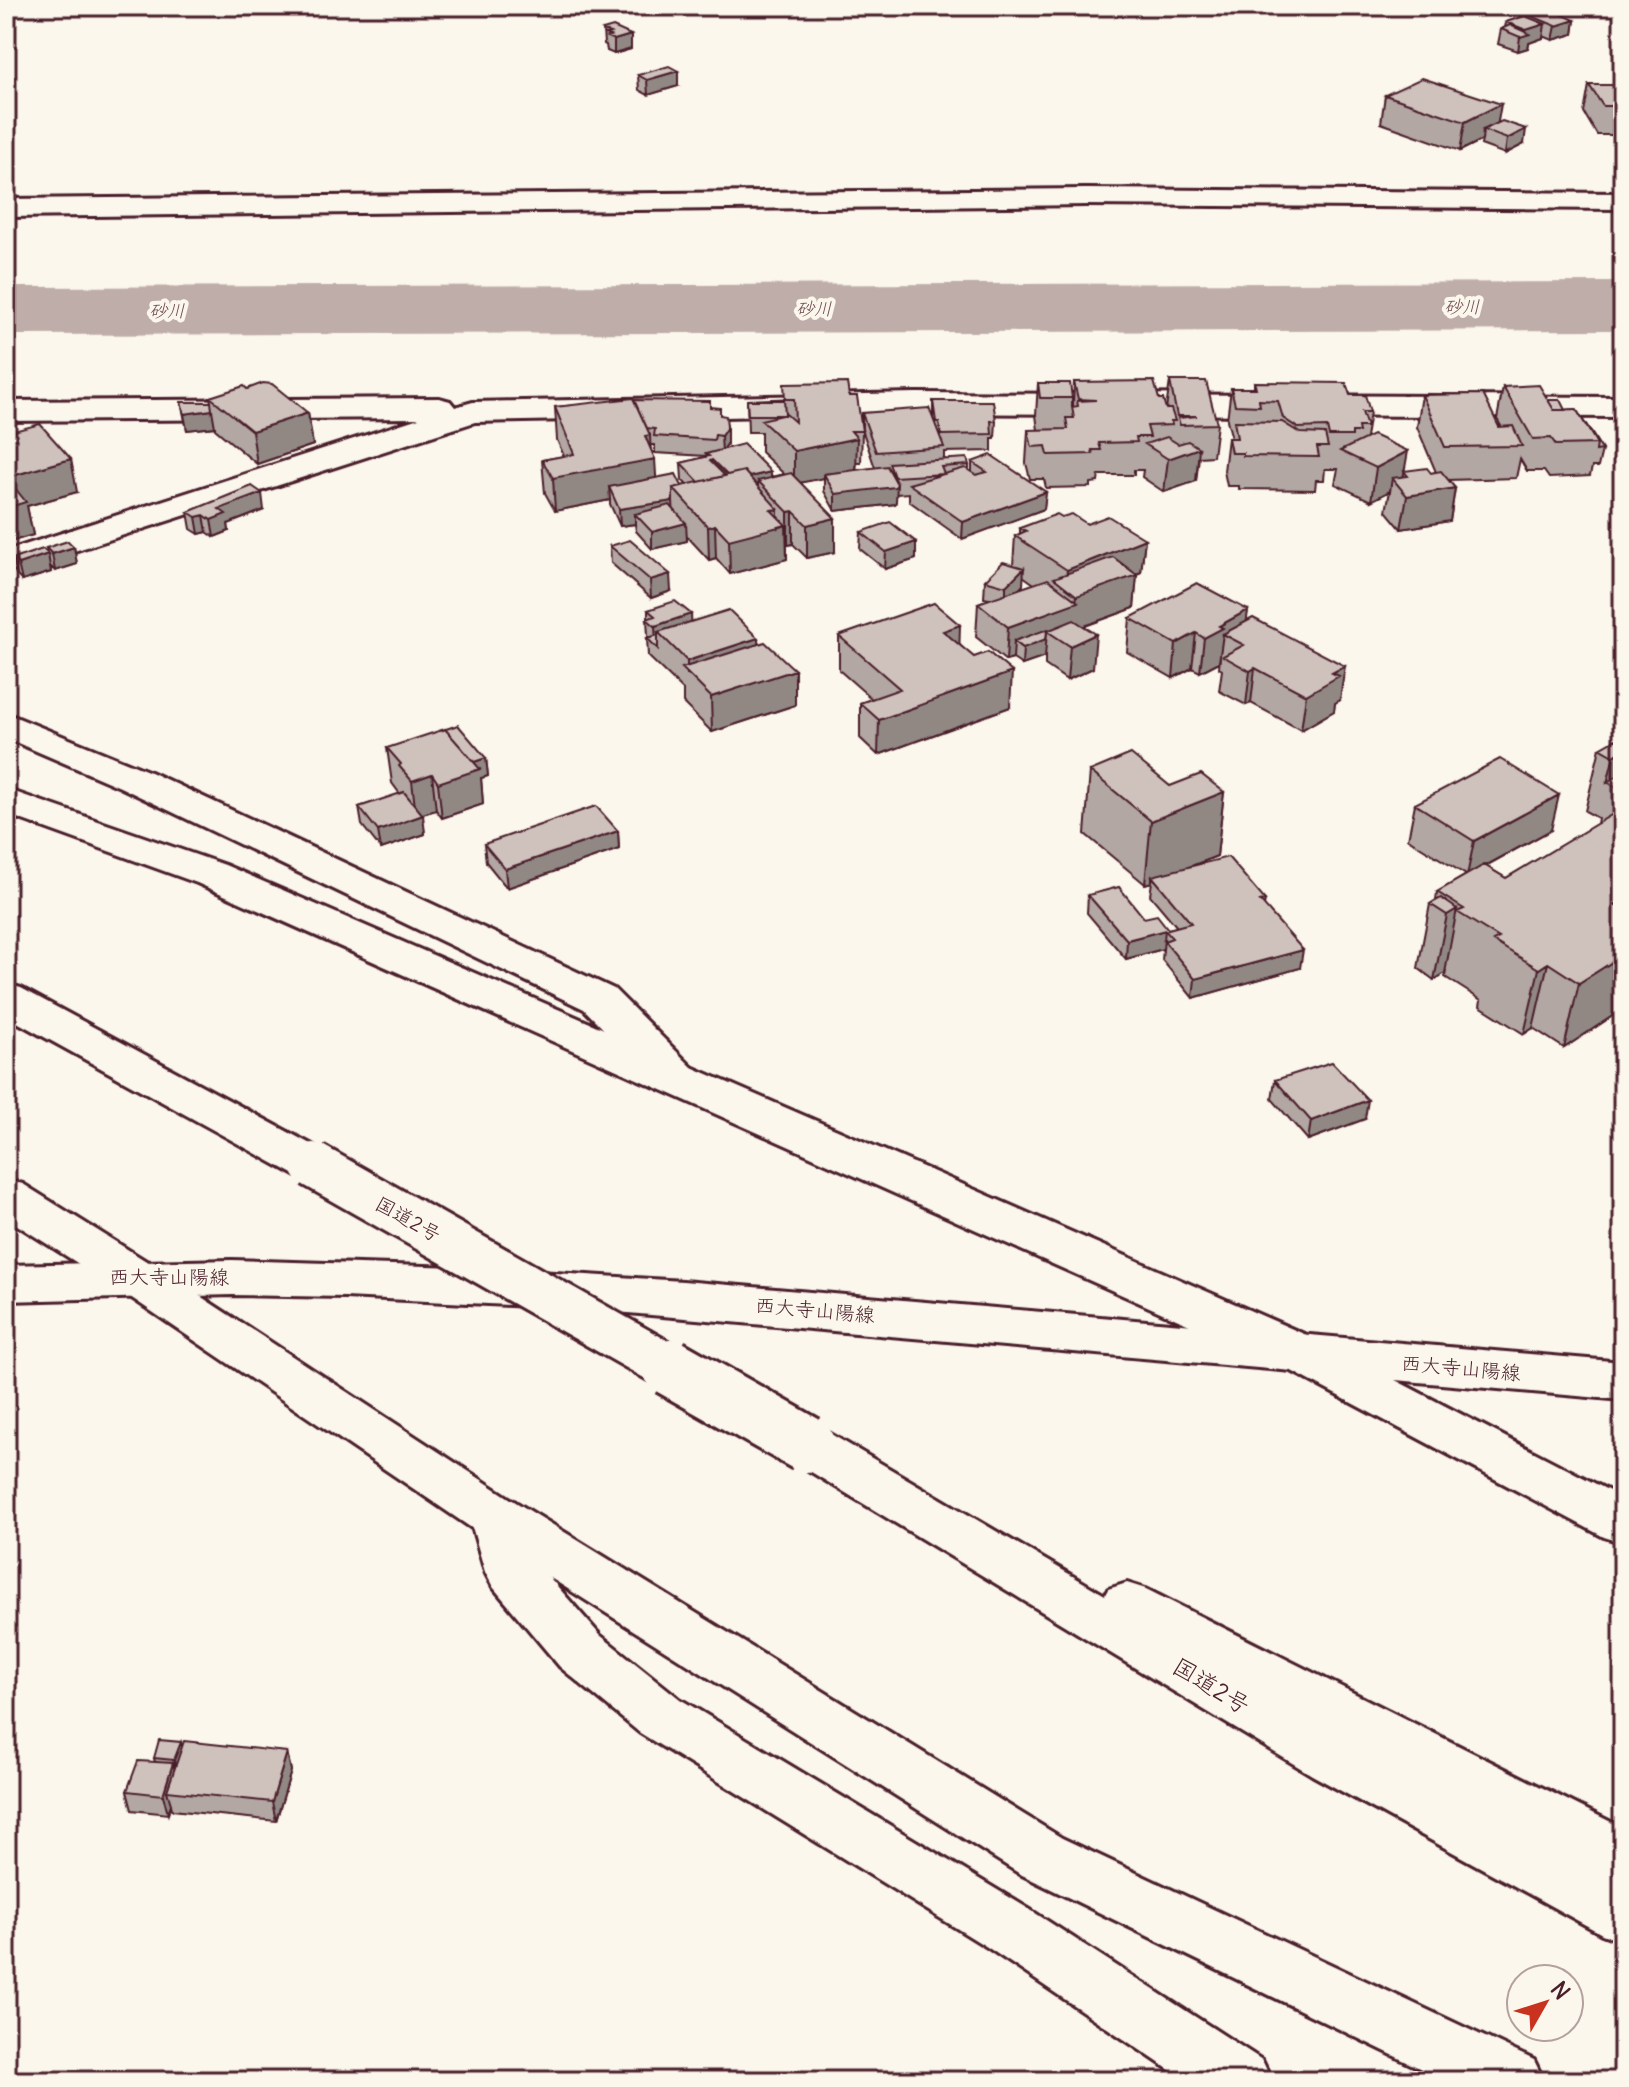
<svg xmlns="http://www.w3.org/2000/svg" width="1629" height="2087" viewBox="0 0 1629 2087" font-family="Delius,'Klee One',sans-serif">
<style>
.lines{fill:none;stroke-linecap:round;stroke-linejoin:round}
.river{fill:#bfadaa;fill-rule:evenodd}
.minor-casing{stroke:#4a1f2b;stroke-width:6}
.major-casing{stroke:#4a1f2b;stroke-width:6}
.highway-casing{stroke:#4a1f2b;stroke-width:6}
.minor{fill:#fbf7ec;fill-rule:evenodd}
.major{fill:#fbf7ec;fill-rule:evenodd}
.highway{fill:#fbf7ec;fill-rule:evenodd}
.highway-bridge-far1-casing{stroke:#4a1f2b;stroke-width:50;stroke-linecap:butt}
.highway-bridge-casing{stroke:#4a1f2b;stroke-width:62;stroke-linecap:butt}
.highway-bridge-far1{stroke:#fbf7ec;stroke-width:44}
.highway-bridge{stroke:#fbf7ec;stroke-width:56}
.wall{fill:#b2a7a2;stroke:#4a1f2b;stroke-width:2;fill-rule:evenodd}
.shaded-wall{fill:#918884;stroke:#4a1f2b;stroke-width:2}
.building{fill:#cfc2bc;stroke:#4a1f2b;stroke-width:2}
.labels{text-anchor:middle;stroke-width:8;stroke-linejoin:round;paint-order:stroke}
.far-water-label{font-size:18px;font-style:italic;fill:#6d4a51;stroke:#fbf7ec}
.street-label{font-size:20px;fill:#4a1f2b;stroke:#fbf7ec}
.near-street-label{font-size:24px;fill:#4a1f2b;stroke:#fbf7ec}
</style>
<rect width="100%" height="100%" fill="#fbf7ec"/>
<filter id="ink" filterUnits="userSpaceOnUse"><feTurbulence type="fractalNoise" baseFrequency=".0125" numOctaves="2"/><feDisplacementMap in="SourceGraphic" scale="16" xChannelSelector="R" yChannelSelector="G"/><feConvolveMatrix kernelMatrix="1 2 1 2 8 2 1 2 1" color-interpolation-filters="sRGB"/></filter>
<g filter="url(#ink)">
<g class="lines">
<!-- river -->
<path class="river" d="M 1623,282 L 1623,330 L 6,335 L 6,287 Z"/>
<defs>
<path id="minor" d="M 1086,189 L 1623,193 L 1623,209 L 1086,205 L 6,217 L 6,199 Z
M 916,393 L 1623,397 L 1623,417 L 916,413 L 475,422 L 6,573 L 6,551 L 419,418 L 6,421 L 6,401 L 439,398 L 450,401 L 455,407 L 473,402 Z
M 6,713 L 148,771 L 614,989 L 692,1067 L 698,1077 L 692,1087 L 676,1092 L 660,1087 L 584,1009 L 120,787 L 6,738 Z
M 495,1495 L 514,1501 L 536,1562 L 600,1635 L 680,1699 L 1029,1909 L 1262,2060 L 1272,2081 L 1186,2081 L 987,1947 L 640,1733 L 560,1667 L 493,1587 L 485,1572 L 469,1516 L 476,1501 Z"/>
<path id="major" d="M 232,1260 L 458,1267 L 683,1281 L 1623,1362 L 1623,1400 L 571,1308 L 345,1297 L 232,1295 L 6,1301 L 6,1265 Z"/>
<path id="highway" d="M 6,789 L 225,865 L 932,1171 L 1320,1341 L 1623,1498 L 1623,1543 L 1604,1537 L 1284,1367 L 197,883 L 6,814 Z
M 6,984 L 21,988 L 329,1154 L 336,1165 L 329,1176 L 313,1181 L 297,1176 L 6,1016 Z
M 6,1180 L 23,1184 L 151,1264 L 514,1501 L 1062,1838 L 1534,2060 L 1544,2081 L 1446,2081 L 1020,1874 L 476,1531 L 117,1288 L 6,1218 Z
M 806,1424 L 824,1430 L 1105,1595 L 1108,1589 L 1127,1583 L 1146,1589 L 1623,1828 L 1623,1883 L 1614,1880 L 1623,1885 L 1623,1942 L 1602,1934 L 1312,1775 L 788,1458 L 780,1444 L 788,1430 Z"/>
</defs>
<!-- minor casing -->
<use href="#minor" class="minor-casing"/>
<!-- major casing -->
<use href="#major" class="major-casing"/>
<!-- highway casing -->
<use href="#highway" class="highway-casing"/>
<!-- minor -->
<use href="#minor" class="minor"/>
<!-- major -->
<use href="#major" class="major"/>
<!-- highway -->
<use href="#highway" class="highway"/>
<defs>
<path id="highway-bridge-far1" d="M 313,1165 L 673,1369"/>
<path id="highway-bridge" d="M 670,1367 L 806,1444"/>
</defs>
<!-- highway-bridge-far1 casing -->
<use href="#highway-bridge-far1" class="highway-bridge-far1-casing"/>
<!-- highway-bridge casing -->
<use href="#highway-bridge" class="highway-bridge-casing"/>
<!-- highway-bridge-far1 -->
<use href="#highway-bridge-far1" class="highway-bridge-far1"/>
<!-- highway-bridge -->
<use href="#highway-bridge" class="highway-bridge"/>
</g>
<!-- wall -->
<path class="wall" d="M 1522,12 L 1575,20 L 1573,34 L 1553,40 L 1543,36 L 1543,38 L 1529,43 L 1528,48 L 1518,51 L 1498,44 L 1501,29 L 1505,28 L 1506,22 L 1521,17 Z
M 603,30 L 631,35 L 631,49 L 614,54 L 607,51 L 606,45 L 604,44 Z
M 638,75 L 678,86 L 648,95 L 639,90 Z
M 1589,85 L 1623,85 L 1623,135 L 1597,135 L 1584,113 Z
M 1385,95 L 1498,123 L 1524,144 L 1505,154 L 1481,145 L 1482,140 L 1460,151 L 1381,123 Z
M 1170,381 L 1217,424 L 1213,456 L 1199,457 L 1196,481 L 1164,492 L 1142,477 L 1143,470 L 1134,470 L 1134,475 L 1099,475 L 1098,482 L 1091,483 L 1091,487 L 1046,488 L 1044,479 L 1030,479 L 1026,463 L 1028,430 L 1038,430 L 1036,415 L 1038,383 L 1072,398 L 1072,407 L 1073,407 L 1074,382 L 1159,399 L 1166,409 Z
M 1254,382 L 1350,395 L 1370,412 L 1366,438 L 1405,471 L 1431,473 L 1436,472 L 1417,427 L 1422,395 L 1501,426 L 1497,419 L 1503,387 L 1548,400 L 1565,410 L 1576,409 L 1602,450 L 1598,467 L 1592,467 L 1590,476 L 1549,478 L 1544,471 L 1527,471 L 1520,459 L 1516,478 L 1448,480 L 1455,488 L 1450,521 L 1401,529 L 1386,511 L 1390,491 L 1371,501 L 1335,484 L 1338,469 L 1325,469 L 1324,480 L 1316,480 L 1315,490 L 1239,489 L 1239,486 L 1227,486 L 1224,471 L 1228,438 L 1230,438 L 1231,435 L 1227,420 L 1231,388 L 1254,388 Z
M 247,389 L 308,413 L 313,445 L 257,464 L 215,429 L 215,427 L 187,430 L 181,402 L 211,402 L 210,397 Z
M 849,396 L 862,431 L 861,463 L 857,463 L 856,470 L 875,468 L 862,429 L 862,413 L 933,418 L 933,401 L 996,421 L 995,438 L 992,438 L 992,451 L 944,452 L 944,459 L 969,465 L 969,470 L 972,472 L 972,462 L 1046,492 L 1044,509 L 962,539 L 909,501 L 909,493 L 896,494 L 896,501 L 895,504 L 835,511 L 824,491 L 824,478 L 801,482 L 835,552 L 807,558 L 793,544 L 788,545 L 787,543 L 787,559 L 730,574 L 716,558 L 709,560 L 686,535 L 687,541 L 652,549 L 636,531 L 635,524 L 620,526 L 610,504 L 610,500 L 555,511 L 545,493 L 542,460 L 564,456 L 557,440 L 555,407 L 634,400 L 710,407 L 720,415 L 727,444 L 724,449 L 771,477 L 784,474 L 761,452 L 761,432 L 748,432 L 747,400 ZM 650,445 L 655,445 L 655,453 L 706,456 L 706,457 L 681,463 L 682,480 L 687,485 L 682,486 L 656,478 Z
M 6,433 L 77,492 L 27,506 L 33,535 L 6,543 Z
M 264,510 L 228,524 L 229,531 L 214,537 L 207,532 L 199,534 L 191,529 L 188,512 Z
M 1062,517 L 1145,539 L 1141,572 L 1137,574 L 1134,608 L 1085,626 L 1093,668 L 1067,680 L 1045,665 L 1045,657 L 1022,665 L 1013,659 L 1006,661 L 976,637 L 978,603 L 989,599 L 984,598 L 985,580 L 1013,565 L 1015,536 L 1020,534 L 1020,528 ZM 1023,576 L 1034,584 L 1019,589 L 1023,585 Z
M 861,532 L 916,542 L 916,559 L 885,569 L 860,549 Z
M 610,546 L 671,591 L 651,598 L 611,563 Z
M 74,547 L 77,564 L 55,571 L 50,566 L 51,572 L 22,581 L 17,576 L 13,559 L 47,554 L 46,548 Z
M 648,610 L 691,614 L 691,622 L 758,644 L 795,670 L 795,705 L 712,732 L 683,703 L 683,690 L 648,656 L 647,638 L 649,637 L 648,636 L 647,619 L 648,618 Z
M 1248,610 L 1246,621 L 1340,700 L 1335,703 L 1334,711 L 1301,730 L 1251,703 L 1246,705 L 1219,691 L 1222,670 L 1219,668 L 1220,657 L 1219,662 L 1200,672 L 1192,668 L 1173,678 L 1127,652 L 1130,618 Z
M 839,636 L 960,645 L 1010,707 L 878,755 L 860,738 L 860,703 L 872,699 L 839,670 Z
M 1623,743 L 1623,1009 L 1564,1048 L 1533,1028 L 1524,1034 L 1480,1006 L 1481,1000 L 1445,977 L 1446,970 L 1445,973 L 1434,980 L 1418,968 L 1430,904 L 1436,900 L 1437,892 L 1466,875 L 1408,839 L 1415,804 L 1551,830 L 1486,866 L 1506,878 L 1597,824 L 1598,818 L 1585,811 L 1600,748 Z
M 387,748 L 486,758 L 488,776 L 481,778 L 483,804 L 442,818 L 436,810 L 422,814 L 425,834 L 381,849 L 362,825 L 359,807 L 400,794 L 392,783 Z
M 1090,771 L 1170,786 L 1224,792 L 1217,856 L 1187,868 L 1265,900 L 1264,906 L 1300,968 L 1193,998 L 1162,960 L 1163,949 L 1126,959 L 1087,913 L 1088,895 L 1168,929 L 1177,927 L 1150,895 L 1152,882 L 1145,884 L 1085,834 Z
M 618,831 L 619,849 L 507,888 L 486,862 L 484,844 Z
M 1275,1080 L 1365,1119 L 1308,1140 L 1272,1099 Z
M 182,1747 L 287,1752 L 291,1771 L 276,1821 L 172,1810 L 171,1804 L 168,1814 L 132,1810 L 127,1791 L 155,1762 L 154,1758 Z"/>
<!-- shaded-wall -->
<path class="shaded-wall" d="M 1575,20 L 1573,34 L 1553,40 L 1556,26 Z
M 1545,24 L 1543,38 L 1529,43 L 1528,48 L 1518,51 L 1520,37 L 1525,35 L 1526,30 Z
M 631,35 L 631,49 L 614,54 L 614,40 Z
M 678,71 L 678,86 L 648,95 L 647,80 Z
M 1501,104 L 1496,133 L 1483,130 L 1482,140 L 1460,151 L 1465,122 Z
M 1526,129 L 1524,144 L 1505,154 L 1507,139 Z
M 212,410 L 215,427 L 187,430 L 184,414 Z
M 308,413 L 313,445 L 257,464 L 252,431 Z
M 727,427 L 727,444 L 722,452 L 721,436 Z
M 650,435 L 651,460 L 655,459 L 657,491 L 609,487 L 610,500 L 555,511 L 553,478 L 645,436 Z
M 857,438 L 856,471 L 824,474 L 824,478 L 794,484 L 794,451 Z
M 1199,448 L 1196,481 L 1164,492 L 1168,459 Z
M 1408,451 L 1402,485 L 1392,478 L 1390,491 L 1371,501 L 1376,468 Z
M 71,459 L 77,492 L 27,506 L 33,535 L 6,543 L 6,508 L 18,504 L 12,476 Z
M 771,472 L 771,489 L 758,481 L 758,492 L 733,481 Z
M 897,484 L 896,501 L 895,504 L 835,511 L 835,494 Z
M 1455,488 L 1450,521 L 1401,529 L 1407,496 Z
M 1046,492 L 1044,509 L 962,539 L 963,522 Z
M 262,493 L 264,510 L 228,524 L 229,531 L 214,537 L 211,520 L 219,509 Z
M 673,501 L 674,518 L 635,514 L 635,524 L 620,526 L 619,509 Z
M 778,509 L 778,528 L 786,525 L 787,559 L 730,574 L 729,540 L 771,510 Z
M 793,511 L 793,544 L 788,545 L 788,512 Z
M 204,515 L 207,532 L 199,534 L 196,517 Z
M 835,518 L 835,552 L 807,558 L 807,525 Z
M 686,523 L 687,541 L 652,549 L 652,532 Z
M 715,525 L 716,558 L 709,560 L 708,527 Z
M 1145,539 L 1141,572 L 1125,579 L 1137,575 L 1134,608 L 1076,629 L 1047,631 L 1045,657 L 1022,665 L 1023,648 L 1014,641 L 1013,659 L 1006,661 L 1008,627 L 1076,602 L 1077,596 L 1065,587 L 1067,570 Z
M 916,542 L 916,559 L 885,569 L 886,552 Z
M 74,547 L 77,564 L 55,571 L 52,554 Z
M 48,554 L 51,572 L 22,581 L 18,564 Z
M 1024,568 L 1023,585 L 1006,604 L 1006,586 Z
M 670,574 L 671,591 L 651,598 L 650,580 Z
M 1248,610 L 1244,644 L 1223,634 L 1219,662 L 1200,672 L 1204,638 L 1219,626 Z
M 691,614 L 692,632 L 658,632 L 658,643 L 656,644 L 655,626 Z
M 960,625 L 959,659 L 943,631 Z
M 1196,633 L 1192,668 L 1173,678 L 1176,644 Z
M 1096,634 L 1093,668 L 1067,680 L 1070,646 Z
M 758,638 L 759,672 L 687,674 L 687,661 Z
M 1345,666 L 1340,700 L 1335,703 L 1334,711 L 1301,730 L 1306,695 L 1332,673 Z
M 1255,668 L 1251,703 L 1246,705 L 1250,671 Z
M 795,670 L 795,705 L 712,732 L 711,697 Z
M 1012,672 L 1010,707 L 878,755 L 879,720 Z
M 1623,750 L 1623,776 L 1607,783 L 1614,756 Z
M 486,758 L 488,776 L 481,778 L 483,804 L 442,818 L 438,783 L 468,764 Z
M 432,774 L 436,810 L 416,816 L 412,781 Z
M 1224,792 L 1217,856 L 1155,880 L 1152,876 L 1152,882 L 1145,884 L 1151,821 Z
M 1559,795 L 1551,830 L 1467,876 L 1474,841 Z
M 423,815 L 425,834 L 381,849 L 378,831 Z
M 618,831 L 619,849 L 507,888 L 505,869 Z
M 1623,899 L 1623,954 L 1614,905 Z
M 1457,909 L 1445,973 L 1434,980 L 1447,915 Z
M 1165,930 L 1163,949 L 1126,959 L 1127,940 Z
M 1303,950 L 1300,968 L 1193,998 L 1195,979 Z
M 1623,955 L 1623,1009 L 1564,1048 L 1579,983 Z
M 1548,963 L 1533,1028 L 1524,1034 L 1539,969 Z
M 1368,1100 L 1365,1119 L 1308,1140 L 1311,1121 Z
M 181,1742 L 186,1761 L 179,1779 L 174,1760 Z
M 287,1752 L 291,1771 L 276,1821 L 272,1802 Z
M 173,1763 L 178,1782 L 167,1791 L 171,1804 L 168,1814 L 163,1795 Z"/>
<!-- building -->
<path class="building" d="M 1548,8 L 1575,20 L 1556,26 L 1522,12 Z
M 1525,16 L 1545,24 L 1526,30 L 1506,22 Z
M 1510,25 L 1530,34 L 1520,37 L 1501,29 Z
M 613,27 L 631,35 L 614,40 L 607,37 L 610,36 L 605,34 L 610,33 L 603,30 Z
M 669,66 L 678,71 L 647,80 L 638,75 Z
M 1422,78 L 1501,104 L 1465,122 L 1385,95 Z
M 1589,85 L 1623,85 L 1623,106 L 1603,106 Z
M 1502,121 L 1526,129 L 1507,139 L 1483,130 Z
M 1154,381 L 1159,399 L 1163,399 L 1166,409 L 1171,409 L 1175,421 L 1171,421 L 1172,425 L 1147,426 L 1150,437 L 1136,437 L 1137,442 L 1099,443 L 1101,450 L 1092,450 L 1093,454 L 1048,455 L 1046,446 L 1032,447 L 1028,430 L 1068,429 L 1066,418 L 1074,418 L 1072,407 L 1078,406 L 1077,401 L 1096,400 L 1078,399 L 1074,382 Z
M 1170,381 L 1206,381 L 1217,424 L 1180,425 L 1178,418 L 1197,416 L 1177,416 Z
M 1254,382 L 1346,383 L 1350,395 L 1365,395 L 1370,412 L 1362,412 L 1367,427 L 1358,427 L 1359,432 L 1352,432 L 1352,436 L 1329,436 L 1327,427 L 1298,428 L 1283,418 L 1278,401 L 1259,400 L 1260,406 L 1235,405 L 1231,388 L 1256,388 Z
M 263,383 L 272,384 L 308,413 L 252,431 L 210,397 L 244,386 L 247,389 Z
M 847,383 L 849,396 L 857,396 L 862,431 L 851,431 L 857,438 L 794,451 L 761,420 L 786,414 L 795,422 L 794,399 L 785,399 L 784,384 Z
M 1038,383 L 1070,383 L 1072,398 L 1040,398 Z
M 1539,385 L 1554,410 L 1576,409 L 1597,444 L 1556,445 L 1551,438 L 1533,439 L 1503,387 Z
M 1483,394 L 1499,427 L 1513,426 L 1522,446 L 1445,447 L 1422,395 Z
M 633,398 L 650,435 L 645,436 L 655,459 L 553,478 L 542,460 L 574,454 L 555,407 Z
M 634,400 L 710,401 L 710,407 L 720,408 L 720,415 L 726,416 L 727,427 L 721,436 L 715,435 L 714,440 L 654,436 L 655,429 L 647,428 Z
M 747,400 L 784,400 L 785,415 L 748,415 Z
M 1548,400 L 1560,400 L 1565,410 L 1554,410 Z
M 933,401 L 993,401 L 996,421 L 991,421 L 992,434 L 941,435 L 939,422 L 936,422 Z
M 181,402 L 211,402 L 212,410 L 184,414 Z
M 929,408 L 944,447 L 876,452 L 862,413 Z
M 1234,421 L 1282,422 L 1300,433 L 1325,434 L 1328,447 L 1317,447 L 1319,457 L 1243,456 L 1243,453 L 1231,453 L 1228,438 L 1237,438 Z
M 40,424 L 71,459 L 12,476 L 6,469 L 6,433 Z
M 1585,424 L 1586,424 L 1602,450 L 1596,451 L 1597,444 Z
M 1373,435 L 1408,451 L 1376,468 L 1340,451 Z
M 1167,437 L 1178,444 L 1188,441 L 1199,448 L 1168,459 L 1145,444 Z
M 743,444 L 771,472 L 749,477 L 744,471 L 727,475 L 712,460 L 710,461 L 725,476 L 699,482 L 681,463 L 709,456 L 706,454 Z
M 991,455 L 1046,492 L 963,522 L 909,484 L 965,468 L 976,475 L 987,472 L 972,462 Z
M 967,458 L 969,465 L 941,467 L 944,474 L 894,477 L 889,463 Z
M 887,466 L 897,484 L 895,487 L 835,494 L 824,474 Z
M 1427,468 L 1431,473 L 1441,471 L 1455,488 L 1407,496 L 1392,478 L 1408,476 L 1404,471 Z
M 744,471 L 778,509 L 771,510 L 786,525 L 729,540 L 715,525 L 708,527 L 673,488 Z
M 791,473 L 835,518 L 807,525 L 793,511 L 788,512 L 758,481 Z
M 676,474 L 682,486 L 673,488 L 673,501 L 619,509 L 609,487 Z
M 10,482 L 26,502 L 6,508 L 6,484 Z
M 252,486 L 262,493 L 219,509 L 226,514 L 211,520 L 204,515 L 196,517 L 188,512 Z
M 670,505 L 686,523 L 652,532 L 635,514 Z
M 1057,514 L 1062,517 L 1072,514 L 1087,524 L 1108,516 L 1145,539 L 1067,570 L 1015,536 L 1026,531 L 1020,528 Z
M 890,522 L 916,542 L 886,552 L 861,532 Z
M 630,540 L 670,574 L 650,580 L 610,546 Z
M 68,541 L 74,547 L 52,554 L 46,548 Z
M 43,549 L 48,554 L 18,564 L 13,559 Z
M 1113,557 L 1137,575 L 1077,596 L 1054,578 Z
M 1003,562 L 1024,568 L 1006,586 L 985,580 Z
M 1048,579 L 1078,602 L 1008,627 L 978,603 Z
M 1197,583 L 1248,610 L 1219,626 L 1223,628 L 1204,638 L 1196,633 L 1176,644 L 1130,618 Z
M 675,601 L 691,614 L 655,626 L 647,619 L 655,616 L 648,610 Z
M 934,603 L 960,625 L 943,631 L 974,657 L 988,652 L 1012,672 L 879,720 L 860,703 L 900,689 L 839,636 Z
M 729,610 L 758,638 L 687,661 L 658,632 Z
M 1253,618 L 1345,666 L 1332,673 L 1339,676 L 1306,695 L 1255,668 L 1250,671 L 1223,656 L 1244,645 L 1223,634 Z
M 1074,620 L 1096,634 L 1070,646 L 1047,631 Z
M 1048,629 L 1050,630 L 1047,631 L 1046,639 L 1023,648 L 1014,641 Z
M 658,635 L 658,649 L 647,638 Z
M 765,642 L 795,670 L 711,697 L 682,668 Z
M 458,725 L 486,758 L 474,762 L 445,729 L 440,731 Z
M 445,729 L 480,769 L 438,783 L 432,774 L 412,781 L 399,766 L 401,764 L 387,748 Z
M 1616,739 L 1623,743 L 1623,750 L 1614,756 L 1600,748 Z
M 1131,754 L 1170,786 L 1201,774 L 1224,792 L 1151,821 L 1090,771 Z
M 1500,759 L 1559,795 L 1474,841 L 1415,804 Z
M 1623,773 L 1623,791 L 1607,782 Z
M 404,792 L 423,815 L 378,831 L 359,807 Z
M 596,806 L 618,831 L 505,869 L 484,844 Z
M 1623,808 L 1623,899 L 1614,905 L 1623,910 L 1623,955 L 1579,983 L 1548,963 L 1539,969 L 1493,941 L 1499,938 L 1457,912 L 1464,909 L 1437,892 L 1484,865 L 1506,878 Z
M 1228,857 L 1265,900 L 1260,901 L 1303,950 L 1195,979 L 1164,941 L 1172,938 L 1165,930 L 1127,940 L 1088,895 L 1119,887 L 1144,918 L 1157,915 L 1168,929 L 1191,923 L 1152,876 Z
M 1441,898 L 1457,909 L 1447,915 L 1430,904 Z
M 1332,1062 L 1368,1100 L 1311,1121 L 1275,1080 Z
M 159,1740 L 181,1742 L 174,1760 L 154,1758 Z
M 184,1741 L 287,1752 L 272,1802 L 167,1791 Z
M 138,1761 L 173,1763 L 163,1795 L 127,1791 Z"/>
</g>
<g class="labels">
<!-- far-water labels -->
<g class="far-water-label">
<text x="1462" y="313">砂川</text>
<text x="814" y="315">砂川</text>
<text x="167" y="317">砂川</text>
</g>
<!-- street labels -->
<g class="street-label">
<text transform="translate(408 1219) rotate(29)" y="7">国道2号</text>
<text x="169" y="1284">西大寺山陽線</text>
<text transform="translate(815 1310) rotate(5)" y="7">西大寺山陽線</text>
<text transform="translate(1461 1368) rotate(5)" y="7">西大寺山陽線</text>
</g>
<!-- near-street labels -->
<g class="near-street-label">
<text transform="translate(1211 1686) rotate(31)" y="8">国道2号</text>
</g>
</g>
<!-- margin -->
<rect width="1629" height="2087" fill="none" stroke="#fbf7ec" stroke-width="32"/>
<rect x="16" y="16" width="1597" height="2055" fill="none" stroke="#4a1f2b" stroke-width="3" filter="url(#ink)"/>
<!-- north arrow -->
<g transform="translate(1545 2003) rotate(51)"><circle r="38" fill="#fbf7ec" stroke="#b4a19f" stroke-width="2"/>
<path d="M0-6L14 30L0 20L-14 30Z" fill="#c8321e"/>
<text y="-12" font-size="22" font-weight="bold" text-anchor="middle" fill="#4a1f2b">N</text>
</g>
</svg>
